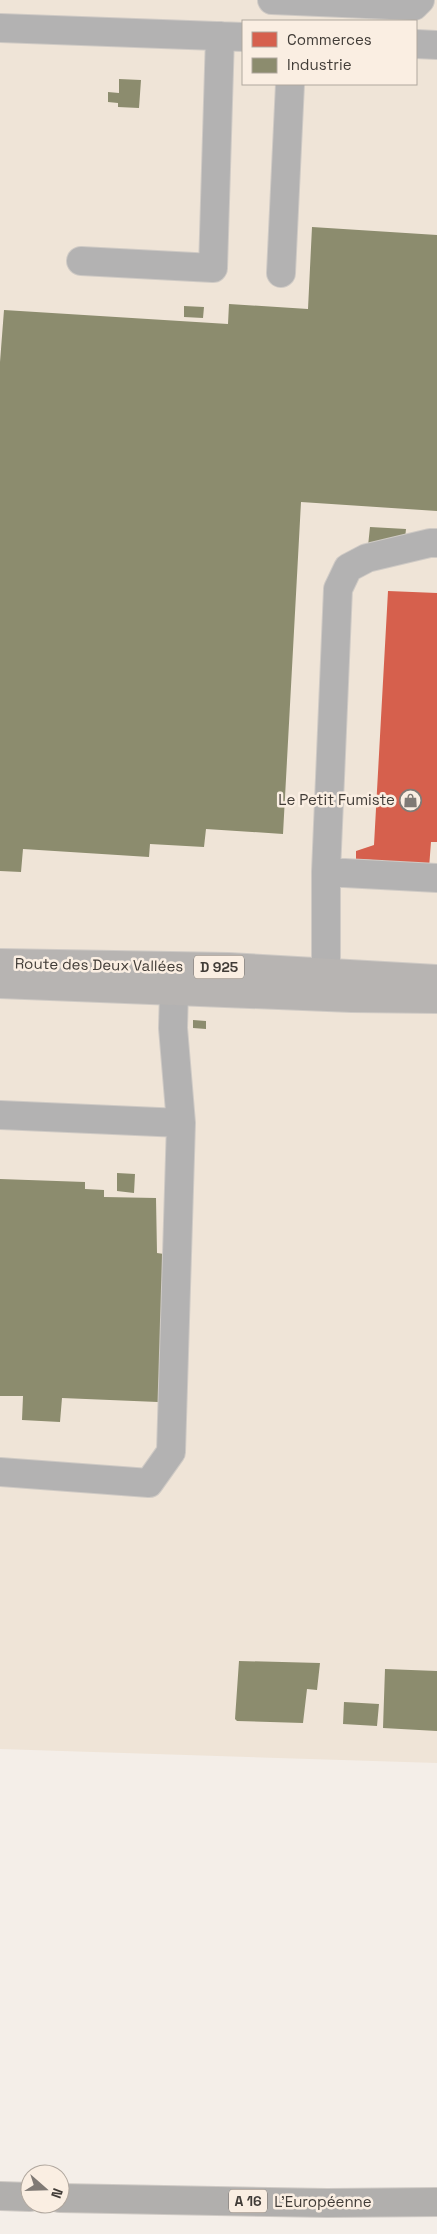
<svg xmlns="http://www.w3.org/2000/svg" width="437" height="2234" viewBox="0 0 437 2234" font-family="'Space Grotesk',sans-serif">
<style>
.built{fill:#efe4d7;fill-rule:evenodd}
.shops{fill:#d6604d}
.industry{fill:#8c8c6e}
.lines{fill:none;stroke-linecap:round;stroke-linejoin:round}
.minor-casing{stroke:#cfcac5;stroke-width:30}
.major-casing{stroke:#cfcac5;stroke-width:30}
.highway-casing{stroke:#cfcac5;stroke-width:30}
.minor{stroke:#b3b2b2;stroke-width:28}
.major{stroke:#b7b4b2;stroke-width:28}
.highway{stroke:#b1afad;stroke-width:28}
.labels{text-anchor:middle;stroke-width:5;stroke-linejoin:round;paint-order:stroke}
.shield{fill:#faeee2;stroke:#78716a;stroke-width:1}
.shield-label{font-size:14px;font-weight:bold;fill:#413c37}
.poi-label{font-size:15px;fill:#413c37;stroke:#faeee2;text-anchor:end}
.street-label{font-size:15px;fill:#413c37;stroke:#faeee2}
</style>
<rect width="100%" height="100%" fill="#f4eee8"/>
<!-- built -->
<path class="built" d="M 0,0 L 437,0 L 437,1763 L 0,1749 ZM 243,21 L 416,21 L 416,84 L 243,84 Z"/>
<!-- shops -->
<path class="shops" d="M 388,591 L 437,593 L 437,842 L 431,842 L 429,868 L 374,866 L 373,860 L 356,859 L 356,851 L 374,845 Z"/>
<!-- industry -->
<path class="industry" d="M 119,79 L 141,80 L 139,108 L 118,107 L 118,103 L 108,102 L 108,92 L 119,93 Z
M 312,227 L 437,235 L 437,511 L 301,502 L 283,834 L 206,829 L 204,847 L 150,844 L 149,857 L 23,849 L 21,872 L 0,871 L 0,362 L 4,310 L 228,324 L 229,304 L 308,309 Z
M 184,306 L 204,307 L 203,318 L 184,317 Z
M 370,527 L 406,529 L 404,548 L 368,546 Z
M 193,1020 L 206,1021 L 206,1029 L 193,1028 Z
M 117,1173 L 135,1174 L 134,1193 L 117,1191 Z
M 0,1179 L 85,1182 L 85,1189 L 104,1190 L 104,1197 L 156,1198 L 157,1253 L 164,1254 L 158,1402 L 62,1398 L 60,1422 L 22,1420 L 23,1396 L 0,1396 Z
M 239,1661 L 320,1663 L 317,1690 L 307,1689 L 303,1723 L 237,1721 L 235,1719 Z
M 385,1669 L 437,1671 L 437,1731 L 383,1728 Z
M 344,1702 L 379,1704 L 377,1726 L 343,1724 Z"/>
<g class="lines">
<defs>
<path id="minor" d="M 272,0 L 414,6 L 420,0
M 0,28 L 243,37
M 416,44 L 437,45
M 81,261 L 213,268 L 220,36
M 281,273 L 290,84
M 326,872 L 437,878
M 326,973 L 326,872 L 338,589 L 348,568 L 367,558 L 430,543 L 437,543
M 0,1115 L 181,1123
M 0,1472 L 149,1483 L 171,1452 L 181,1123 L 173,1028 L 174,991"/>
<path id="major" d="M 0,963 L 228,967 L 437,979
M 0,984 L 352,998 L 437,999"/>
<path id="highway" d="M 0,2196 L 30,2197
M 60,2198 L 327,2203 L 437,2202"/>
</defs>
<!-- minor casing -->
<use href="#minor" class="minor-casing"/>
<!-- major casing -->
<use href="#major" class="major-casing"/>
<!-- highway casing -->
<use href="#highway" class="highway-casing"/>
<!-- minor -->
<use href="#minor" class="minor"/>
<!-- major -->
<use href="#major" class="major"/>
<!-- highway -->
<use href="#highway" class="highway"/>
</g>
<!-- icons -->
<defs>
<symbol id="shop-ring" viewBox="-11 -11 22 22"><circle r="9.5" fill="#faeee2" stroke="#807a75" stroke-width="1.5"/><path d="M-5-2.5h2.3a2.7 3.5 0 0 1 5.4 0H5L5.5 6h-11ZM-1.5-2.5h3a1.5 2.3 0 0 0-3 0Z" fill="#807a75"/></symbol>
</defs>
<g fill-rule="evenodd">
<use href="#shop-ring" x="398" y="788" width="25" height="25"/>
</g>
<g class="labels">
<!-- shield labels -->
<g class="shield">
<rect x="194" y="955.5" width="50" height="23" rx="4"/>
<rect x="229" y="2189.5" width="38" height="23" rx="4"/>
</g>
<g class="shield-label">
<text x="219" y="972">D 925</text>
<text x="248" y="2206">A 16</text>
</g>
<!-- poi labels -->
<g class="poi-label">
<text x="395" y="805">Le Petit Fumiste</text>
</g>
<!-- street labels -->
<g class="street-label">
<text transform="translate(99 965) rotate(1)" y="5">Route des Deux Vallées</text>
<text x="323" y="2207">L'Européenne</text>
</g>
</g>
<!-- legend -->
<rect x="242" y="20" width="175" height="65" fill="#faeee2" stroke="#b0a79e"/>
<rect x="252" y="32" width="25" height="15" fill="#d6604d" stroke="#b0a79e"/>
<text x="287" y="45" font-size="15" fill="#413c37">Commerces</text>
<rect x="252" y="58" width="25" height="15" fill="#8c8c6e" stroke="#b0a79e"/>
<text x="287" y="70" font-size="15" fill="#413c37">Industrie</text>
<!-- north arrow -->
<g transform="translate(45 2189) rotate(110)"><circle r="24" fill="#faeee2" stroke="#b0a79e"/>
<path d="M0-4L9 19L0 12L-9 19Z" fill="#807a75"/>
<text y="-8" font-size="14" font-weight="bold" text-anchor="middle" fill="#413c37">N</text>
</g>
</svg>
